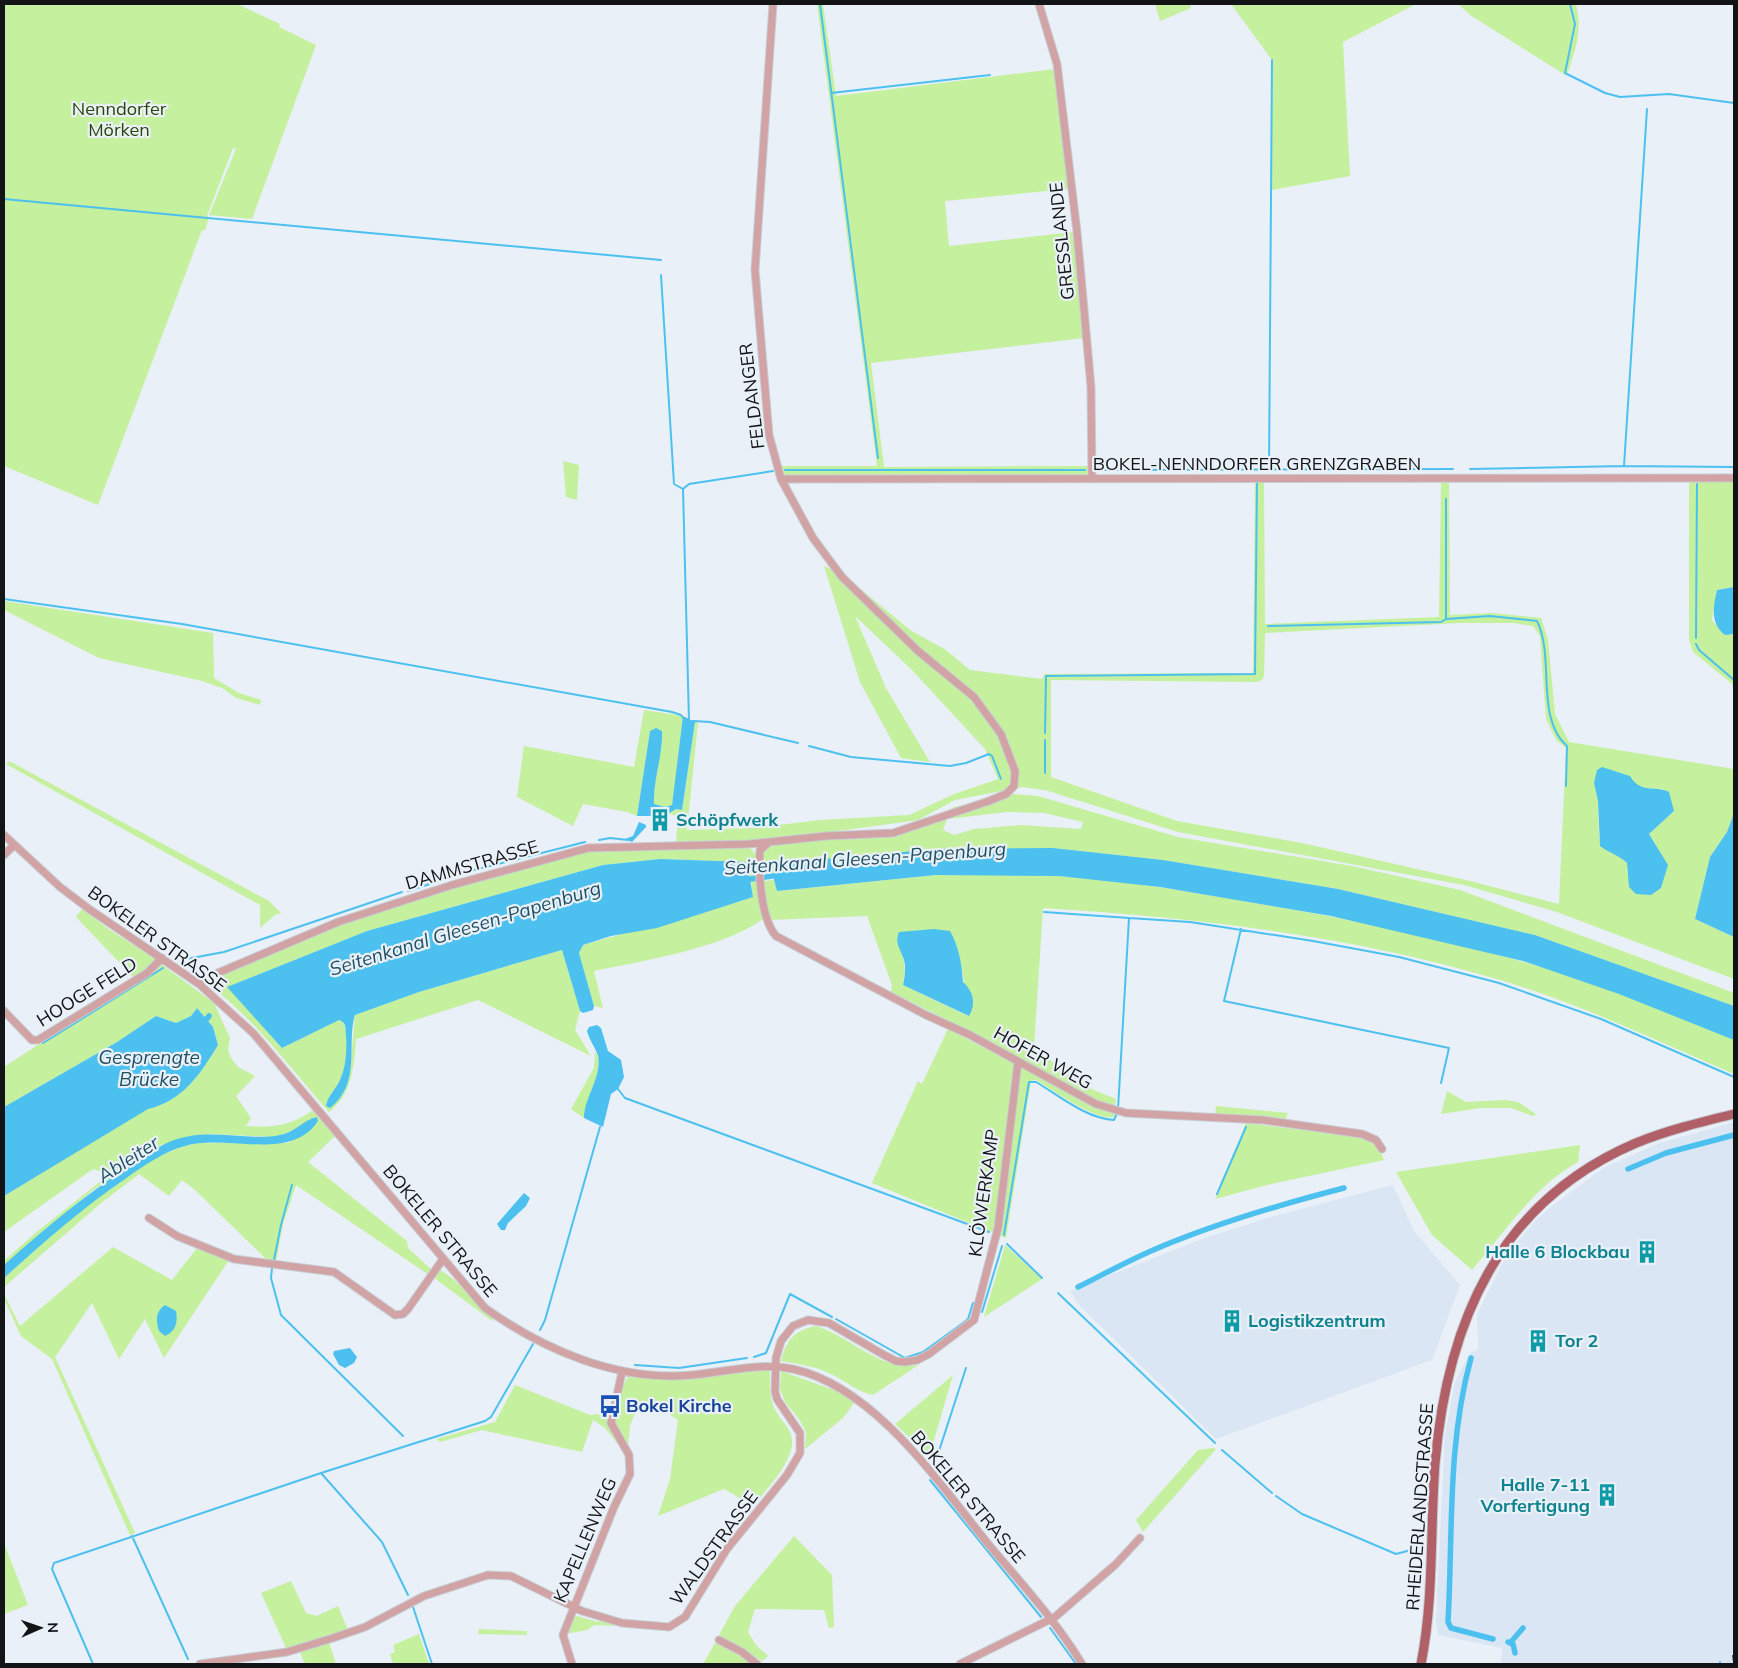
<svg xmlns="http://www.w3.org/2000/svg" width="1738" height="1668" viewBox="0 0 1738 1668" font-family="Mulish,sans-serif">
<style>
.built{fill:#dae6f3}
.green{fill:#c5f09e;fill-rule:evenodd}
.water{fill:#4cc1ef}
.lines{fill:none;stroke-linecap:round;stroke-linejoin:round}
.stream{stroke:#4cc1ef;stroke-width:2}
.canal{stroke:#4cc1ef;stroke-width:5.5}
.minor-casing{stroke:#c7cdd3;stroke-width:9}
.major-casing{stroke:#c7cdd3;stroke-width:11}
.minor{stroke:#d1a3a4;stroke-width:7}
.major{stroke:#b06066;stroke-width:9}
.rail{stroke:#373a3d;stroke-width:2;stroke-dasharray:6 6;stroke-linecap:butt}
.labels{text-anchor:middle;stroke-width:4.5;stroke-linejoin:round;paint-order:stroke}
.park-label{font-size:18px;fill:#2a4506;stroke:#e9f0f7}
.street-label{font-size:18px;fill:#121416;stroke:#e9f0f7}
.culture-label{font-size:18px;font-weight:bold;fill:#0d838f;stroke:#e9f0f7;text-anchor:start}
.transit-label{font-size:18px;font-weight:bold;fill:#164399;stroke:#e9f0f7;text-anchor:start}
.water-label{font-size:19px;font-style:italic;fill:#1f4f63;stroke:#e9f0f7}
</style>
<rect width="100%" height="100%" fill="#e9f0f7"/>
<!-- built -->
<path class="built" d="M 1734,1122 L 1734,1664 L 1501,1664 L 1502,1648 L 1438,1635 L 1436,1621 L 1445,1434 L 1455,1382 L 1469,1354 L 1478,1349 L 1477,1314 L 1500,1268 L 1508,1253 L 1535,1221 L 1553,1205 L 1605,1167 L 1660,1143 Z
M 1393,1185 L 1414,1231 L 1460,1285 L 1432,1360 L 1216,1439 L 1078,1304 L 1070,1291 L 1207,1237 L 1274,1216 Z"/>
<!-- green -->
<path class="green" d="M 4,4 L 237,4 L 280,24 L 279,27 L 316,45 L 252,219 L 209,215 L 236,149 L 233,148 L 207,216 L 209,217 L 205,230 L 202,230 L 98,505 L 4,466 Z
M 817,4 L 823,4 L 836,96 L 1055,69 L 1068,189 L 945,201 L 949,246 L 1073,232 L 1084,338 L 871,363 L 884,467 L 1089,466 L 1089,473 L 1085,476 L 786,476 L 780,466 L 877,466 Z
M 1155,4 L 1190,4 L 1191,8 L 1160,21 Z
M 1231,4 L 1416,4 L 1343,42 L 1350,176 L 1271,190 L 1272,60 Z
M 1458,4 L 1576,4 C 1583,33 1575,49 1567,76 L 1470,15 Z
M 563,461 L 579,465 L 577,500 L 566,497 Z
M 1264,480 L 1265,624 L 1439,617 L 1441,483 L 1449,483 L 1450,615 L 1492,613 L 1541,618 L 1548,640 L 1555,714 L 1569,742 L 1734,769 L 1734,813 L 1727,832 L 1710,857 L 1695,919 L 1734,937 L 1734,979 L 1557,912 L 1464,885 L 1178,832 L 1045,790 L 1022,787 L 955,800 L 918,820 L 758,842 L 676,842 L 678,816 L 669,814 L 676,809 L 682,810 L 695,722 L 698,723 L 687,830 L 753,828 L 820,820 L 909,815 L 954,794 L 998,779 L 985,749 L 911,669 L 855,616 L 886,688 L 930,762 L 901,758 L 860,682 L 824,566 L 844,575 L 910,630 L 946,650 L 970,670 L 1042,679 L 1044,674 L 1253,673 L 1255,481 ZM 1460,623 L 1514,623 L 1533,626 L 1540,636 L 1546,719 L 1556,740 L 1566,748 L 1559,904 L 1470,881 L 1302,843 L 1177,821 L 1051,777 L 1051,680 L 1257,682 L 1262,680 L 1264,676 L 1265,633 ZM 1633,782 L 1641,788 L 1663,789 L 1674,811 L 1649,834 L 1656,845 L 1628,877 L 1627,863 L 1599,839 L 1598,801 L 1594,783 Z
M 1700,481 L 1734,481 L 1734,587 L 1717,590 L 1712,620 L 1725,635 L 1734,634 L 1734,690 L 1732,684 L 1693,652 L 1689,640 L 1689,483 Z
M 4,601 L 213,633 L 214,678 L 239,693 L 261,700 L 260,705 L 236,698 L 222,688 L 202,681 L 99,658 L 4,610 Z
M 644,710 L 683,716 L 672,805 L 665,807 L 654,804 L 653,785 L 662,743 L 650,731 L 637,816 L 627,812 L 583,804 L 573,826 L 517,797 L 524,746 L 634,767 Z
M 9,761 L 269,901 L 281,913 L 275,915 L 260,928 L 260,905 L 6,764 Z
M 1012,794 L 1038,796 L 1178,837 L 1352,866 L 1460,890 L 1734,993 L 1734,1006 L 1535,935 L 1338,889 L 1163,860 L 1053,848 L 778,863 L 774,873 L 766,873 L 763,855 L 768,846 L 853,833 L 920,826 L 954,807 ZM 1007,812 L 1044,813 L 1083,822 L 1081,829 L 1020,825 L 974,829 L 954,835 L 943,830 L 947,819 Z
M 749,847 L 755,853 L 758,875 L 750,876 L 747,862 L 660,859 L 603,865 L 367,931 L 228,987 L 282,1048 L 339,1020 C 353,1026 346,1070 339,1082 C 335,1090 327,1097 326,1106 L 350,1072 L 355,1015 L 419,992 L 562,950 L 580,1011 L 575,1030 L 591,1056 L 478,1000 L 356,1039 C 354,1066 352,1095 329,1112 C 290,1068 255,1019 208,984 L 215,976 L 338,925 L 453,887 L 594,849 Z
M 936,875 C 977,875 1018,873 1059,876 C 1125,880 1191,892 1255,903 C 1418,931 1585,969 1734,1040 L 1734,1074 C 1657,1041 1581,1004 1500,980 C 1351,935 1197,918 1043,908 L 1034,1048 L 1084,1086 L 1116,1099 L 1115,1107 L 1097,1102 L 971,1032 L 891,992 L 892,985 L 867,916 L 769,920 L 764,881 L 774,880 L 778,891 ZM 958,953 C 963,968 967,1000 968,1016 L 903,985 L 905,971 L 903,956 Z
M 759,881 L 763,919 C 723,948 643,961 594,971 L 603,1008 L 594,1006 L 579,953 L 583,945 L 753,897 L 751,882 Z
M 82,909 L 110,930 L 157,960 L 152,966 L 134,978 L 76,917 Z
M 161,964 L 214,1003 L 230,1038 L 228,1050 L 231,1058 L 238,1067 L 255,1076 L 236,1096 L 251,1118 L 246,1126 C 273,1128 291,1126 313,1110 L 335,1136 L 308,1162 L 407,1241 L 408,1248 L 431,1269 L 429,1275 L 296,1185 L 283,1224 L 276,1262 L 266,1261 L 266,1259 L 195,1190 L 182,1180 L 169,1196 L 139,1174 L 100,1204 L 4,1287 L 4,1278 C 53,1235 134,1153 199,1143 L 288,1143 L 317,1123 L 318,1119 L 282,1135 L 272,1137 L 211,1134 L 161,1145 L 93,1190 L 4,1265 L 4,1261 L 33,1235 L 106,1177 L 103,1172 L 93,1169 L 4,1232 L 4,1196 L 148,1108 C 183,1101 201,1073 218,1045 L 213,1027 L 197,1008 L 191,1016 L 176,1023 L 156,1016 L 117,1042 L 4,1107 L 4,1067 Z
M 948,1029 L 1093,1105 L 1115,1113 L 1114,1117 C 1095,1121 1053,1090 1036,1080 L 1031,1081 L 1006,1238 L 872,1183 L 918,1081 L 922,1084 Z
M 595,1051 C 607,1071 584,1097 584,1118 L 571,1109 L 594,1068 Z
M 1447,1091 L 1466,1102 L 1505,1100 L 1518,1102 L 1536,1114 L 1533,1116 L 1511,1108 L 1480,1108 L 1441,1114 Z
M 1216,1106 L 1288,1113 L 1285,1120 L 1215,1116 Z
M 1246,1123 L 1362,1137 L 1378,1146 L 1384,1160 L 1267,1185 L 1215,1199 Z
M 1580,1145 L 1578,1162 C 1533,1187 1505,1232 1472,1270 L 1432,1235 L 1396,1172 Z
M 1005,1245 L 1042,1279 L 984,1317 Z
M 113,1247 L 172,1280 L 197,1248 L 229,1260 L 164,1358 L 145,1319 L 119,1359 L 92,1303 L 55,1357 L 135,1533 L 130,1535 L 52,1359 L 21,1336 L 4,1299 L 4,1294 L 20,1326 Z
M 438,1269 C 460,1280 474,1303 493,1318 L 492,1321 L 433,1277 Z
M 816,1326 C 850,1336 885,1375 920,1364 L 873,1395 C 858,1392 848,1383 835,1376 C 818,1367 800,1364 781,1361 C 786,1340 795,1330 816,1326 Z
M 759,1371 L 770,1371 C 770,1384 769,1402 777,1413 C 782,1422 791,1428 792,1440 C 794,1461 766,1490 753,1506 L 724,1489 L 658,1516 L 670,1479 L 678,1420 L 653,1403 L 638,1407 L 630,1425 L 628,1445 C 624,1439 618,1431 616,1424 C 612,1411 621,1389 628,1377 L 675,1379 Z
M 781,1371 L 842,1393 L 855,1402 L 843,1418 L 805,1449 L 806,1432 L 799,1419 L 785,1402 L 780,1389 Z
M 953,1375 L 932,1447 L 928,1455 L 895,1424 Z
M 515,1385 L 590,1415 L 606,1413 L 613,1435 L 624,1452 L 605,1428 L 593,1420 L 582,1452 L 482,1430 L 440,1442 L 436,1439 L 495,1422 Z
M 1213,1448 L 1216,1449 L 1143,1532 L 1136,1520 L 1198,1450 Z
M 794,1536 L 832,1575 L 834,1627 L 829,1628 L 824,1610 L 755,1609 L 748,1632 L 756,1645 L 768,1656 L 762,1661 L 719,1635 L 735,1606 Z
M 4,1543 L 28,1605 L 4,1614 Z
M 291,1581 L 306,1613 L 317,1616 L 338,1606 L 348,1630 L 287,1650 L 261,1593 Z
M 573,1615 L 598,1622 L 600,1620 L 623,1626 L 594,1625 L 587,1630 L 565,1634 Z
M 479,1629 L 527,1631 L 527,1635 L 478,1634 Z
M 419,1634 L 429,1664 L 393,1664 L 390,1654 L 395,1652 L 393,1645 Z
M 329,1642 L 336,1664 L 305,1664 L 299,1650 Z
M 715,1643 L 742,1656 L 752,1664 L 703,1664 Z"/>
<!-- water -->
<path class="water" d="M 1734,587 L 1734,634 L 1725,635 C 1710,623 1713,607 1717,590 Z
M 683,716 L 695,722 L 682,810 L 676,809 L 665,816 L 637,816 L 650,731 L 656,728 L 662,731 C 663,756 653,779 654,804 L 665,807 L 672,805 Z
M 1602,767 L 1630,776 C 1640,794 1655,785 1669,792 L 1674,811 L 1649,834 L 1668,865 L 1661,888 L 1651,895 L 1636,894 L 1629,887 L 1627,863 C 1619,855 1609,853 1600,846 L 1598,801 L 1594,783 L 1597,770 Z
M 1734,813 L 1734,937 L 1695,919 L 1710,857 L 1727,832 Z
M 639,822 L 646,825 L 646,827 L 632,842 L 625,839 L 633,836 Z
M 1053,848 L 1163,860 L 1338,889 L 1535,935 L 1734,1006 L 1734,1040 L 1619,994 L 1523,961 L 1331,916 L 1160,887 L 1059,876 L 936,875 L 777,891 L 773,876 L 778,863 L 937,849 Z
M 660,859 L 747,862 L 753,897 L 657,928 L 611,936 L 583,945 L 579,953 L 594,1006 L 593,1010 L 583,1013 L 580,1011 L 562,950 L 419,992 L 355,1015 C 346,1044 362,1083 330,1108 L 326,1106 C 327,1097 335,1090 339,1082 C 346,1068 347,1051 346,1036 C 345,1028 347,1023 339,1020 L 282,1048 L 227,987 L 367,931 L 603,865 Z
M 934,929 L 950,931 C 959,947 962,965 963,982 C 974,992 976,1004 969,1016 L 903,985 C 905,976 906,968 904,960 C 901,949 894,944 899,932 Z
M 197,1008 L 213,1027 L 218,1045 C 201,1073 183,1101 148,1109 L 4,1196 L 4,1107 L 117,1042 L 156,1016 L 176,1023 L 191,1016 Z
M 597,1025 L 601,1028 L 608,1051 L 621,1060 L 624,1077 L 618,1089 L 611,1094 L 603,1127 L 584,1118 C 584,1097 602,1078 598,1056 C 596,1048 589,1040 587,1031 L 589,1027 Z
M 317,1117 L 318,1121 C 291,1163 224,1133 185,1146 C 163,1152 143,1166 125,1179 C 81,1209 43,1243 4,1278 L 4,1265 C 44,1229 86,1194 132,1164 C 149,1153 165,1141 185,1137 C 217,1130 251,1141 280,1135 C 294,1133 303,1120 317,1117 Z
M 524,1193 L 530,1198 L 526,1206 L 508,1223 L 505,1230 L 501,1230 L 497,1224 Z
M 165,1305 L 176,1311 C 178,1322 176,1331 165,1336 L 159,1331 C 156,1321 155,1312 165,1305 Z
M 350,1348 L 357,1357 L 354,1363 L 345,1368 L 339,1365 L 333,1354 L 334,1351 Z"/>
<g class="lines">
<!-- stream -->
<path class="stream" d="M 820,4 L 878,458
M 1570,4 L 1575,24 L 1565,73 L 1605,93 L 1620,97 L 1669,94 L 1734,103
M 831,93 L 990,75
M 4,199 L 661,260
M 661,275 L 674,484 L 683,489
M 1624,466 L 1647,109
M 1470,469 L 1624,466 L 1734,467
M 785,470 L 1085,470
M 1097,470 L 1453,469
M 1269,470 L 1272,60
M 4,599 L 182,624 L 672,712 L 681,715 L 684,719
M 1446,619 L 1490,616 L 1537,621 C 1555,657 1535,719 1567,746 L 1566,786
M 1268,626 L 1441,622 L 1446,619 L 1446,499
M 1696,638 L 1697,484
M 1696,644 L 1699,650 L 1734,680
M 689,721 L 683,489 L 689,484 L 773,471
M 693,721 L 710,722 L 798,743
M 1045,733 L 1046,676 L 1255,674 L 1257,482 L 1294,482
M 1045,740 L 1045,773
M 809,746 L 851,757 L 950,766 L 966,763 L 989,754 L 992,756 L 1001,779
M 599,840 L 610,838 L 628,840
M 408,891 L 470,871 L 585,842
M 1044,912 L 1129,918
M 1241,929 L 1224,1001 L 1449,1048 L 1441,1083
M 181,960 L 224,952 L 402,892
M 43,1043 L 163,968
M 618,1089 L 625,1098 L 989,1232
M 1118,1109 L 1129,918 L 1190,922 L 1313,941 L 1399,957 L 1499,983 L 1601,1019 L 1734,1077
M 1217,1194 L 1246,1127
M 1004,1235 L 1029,1082 L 1036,1082 C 1058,1095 1087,1119 1114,1120 L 1117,1113
M 1007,1244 L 1042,1278
M 274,1260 L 281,1225 L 292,1185
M 272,1268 L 271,1278 L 281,1315 L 403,1436
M 1058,1293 L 1215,1443
M 982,1312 L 1002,1246
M 836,1319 L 905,1358 L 923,1352 L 963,1323 L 968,1319 L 973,1303
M 540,1330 L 545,1320 L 600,1127
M 754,1357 L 766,1353 L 790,1294 L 832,1317
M 635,1365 L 679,1368 L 747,1358
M 1222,1450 L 1272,1493
M 938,1454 L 966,1368
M 321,1473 L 382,1542 L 408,1595
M 930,1480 L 1041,1617
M 1276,1496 L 1302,1514 L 1396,1554 L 1422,1547
M 132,1536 L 188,1659
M 413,1607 L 432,1664
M 1050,1628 L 1076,1664
M 1720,1662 L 1720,1664
M 93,1664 L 52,1569 L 54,1563 L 321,1473 L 485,1421 L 491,1417 L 533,1344"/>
<!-- canal -->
<path class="canal" d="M 744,880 L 779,875
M 202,1025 L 209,1016
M 1628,1169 L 1666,1153 L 1734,1135
M 1078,1287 C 1102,1275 1126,1262 1151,1251 C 1213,1224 1278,1205 1344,1188
M 1471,1358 C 1447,1445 1453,1533 1448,1622 L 1451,1628 L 1493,1639
M 1508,1642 L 1513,1644 L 1515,1653
M 1510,1643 L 1523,1628"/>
<defs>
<path id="minor" d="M 1039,4 L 1057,64 L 1077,232 L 1091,387 L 1092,479
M 781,479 L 1734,478
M 4,835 L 60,887 L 89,909 L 199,984 L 253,1033 L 485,1308 C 544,1350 618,1382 692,1375 C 725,1372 760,1362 793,1369 C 875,1387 939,1483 989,1545 C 1021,1583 1056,1621 1082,1664
M 768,843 L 760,850 C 758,873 761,919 776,936 L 926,1015 L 970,1035 L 1096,1104 L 1126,1113 L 1263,1120 L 1362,1134 L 1376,1140 L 1382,1149
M 4,855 L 14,845
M 199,984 L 213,975 L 338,922 L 452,885 L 588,848 L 749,844 L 826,836 L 893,833 L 989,801 L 1006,794 L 1014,786 L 1015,771 L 1001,734 L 974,697 L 918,651 L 842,577 L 813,538 L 781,479 L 769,435 L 755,270 L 773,4
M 4,1011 L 32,1040 L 38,1040 L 147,973 L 162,958
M 149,1218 L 177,1236 L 234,1259 L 334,1272 L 395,1315 L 403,1314 L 408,1309 L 443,1259
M 719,1640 L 742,1652 L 757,1664
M 200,1664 L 287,1652 L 333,1638 L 365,1627 L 424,1596 L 488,1575 L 511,1576 L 582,1611 L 622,1623 L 669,1627 L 685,1617 L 727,1549 L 787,1475 L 800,1453 L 800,1433 L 777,1399 L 775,1391 L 776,1358 L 781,1341 L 793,1326 L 808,1320 L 829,1323 L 884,1355 L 896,1361 L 905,1362 L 917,1360 L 929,1354 L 974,1320 L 998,1228 L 1018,1062
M 572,1664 L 563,1635 L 614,1507 L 630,1474 L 629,1455 L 611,1423 L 622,1372
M 960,1664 L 1055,1617 L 1116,1564 L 1140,1538"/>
<path id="major" d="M 1421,1664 C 1434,1599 1430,1531 1435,1464 C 1447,1323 1498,1202 1636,1143 C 1668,1130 1701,1122 1734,1114"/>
</defs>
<!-- minor casing -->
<use href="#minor" class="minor-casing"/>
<!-- major casing -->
<use href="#major" class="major-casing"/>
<!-- minor -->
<use href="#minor" class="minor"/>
<!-- major -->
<use href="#major" class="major"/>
<!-- rail -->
<path class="rail" d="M 1733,1655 L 1734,1662"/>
</g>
<!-- icons -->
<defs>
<symbol id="building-bare" viewBox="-9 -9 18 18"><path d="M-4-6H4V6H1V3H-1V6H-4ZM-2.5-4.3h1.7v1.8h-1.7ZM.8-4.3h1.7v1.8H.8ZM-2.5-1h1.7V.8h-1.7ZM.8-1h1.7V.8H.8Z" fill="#0f9aa8" stroke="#e9f0f7" stroke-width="2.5" paint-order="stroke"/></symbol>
<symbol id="bus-bare" viewBox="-9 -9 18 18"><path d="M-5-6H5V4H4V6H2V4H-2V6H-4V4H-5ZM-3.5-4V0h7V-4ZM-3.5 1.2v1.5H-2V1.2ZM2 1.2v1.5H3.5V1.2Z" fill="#1a4fb4" stroke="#e9f0f7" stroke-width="2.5" paint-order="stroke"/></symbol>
</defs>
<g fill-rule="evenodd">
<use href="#building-bare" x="644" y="804" width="32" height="32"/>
<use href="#building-bare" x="1631" y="1236" width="32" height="32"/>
<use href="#building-bare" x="1216" y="1305" width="32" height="32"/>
<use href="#building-bare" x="1522" y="1325" width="32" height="32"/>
<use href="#bus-bare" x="594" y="1390" width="32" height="32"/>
<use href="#building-bare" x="1591" y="1479" width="32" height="32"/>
</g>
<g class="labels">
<!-- park labels -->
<g class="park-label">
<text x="119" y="115">Nenndorfer<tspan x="119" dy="21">Mörken</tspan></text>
</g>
<!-- street labels -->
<g class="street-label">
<text transform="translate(1062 241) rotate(-96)" y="6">GRESSLANDE</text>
<text transform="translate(752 396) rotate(-97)" y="6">FELDANGER</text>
<text x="1257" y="470">BOKEL-NENNDORFER GRENZGRABEN</text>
<text transform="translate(472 865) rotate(-16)" y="6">DAMMSTRASSE</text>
<text transform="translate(157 939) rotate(36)" y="6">BOKELER STRASSE</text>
<text transform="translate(87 992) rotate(-32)" y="6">HOOGE FELD</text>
<text transform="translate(1043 1058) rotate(29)" y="6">HOFER WEG</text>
<text transform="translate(984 1193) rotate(-82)" y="6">KLÖWERKAMP</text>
<text transform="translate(440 1231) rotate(50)" y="6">BOKELER STRASSE</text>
<text transform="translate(968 1497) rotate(50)" y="6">BOKELER STRASSE</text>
<text transform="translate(1420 1507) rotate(-86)" y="6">RHEIDERLANDSTRASSE</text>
<text transform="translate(585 1540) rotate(-67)" y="6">KAPELLENWEG</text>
<text transform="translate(714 1548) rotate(-54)" y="6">WALDSTRASSE</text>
</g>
<!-- culture labels -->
<g class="culture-label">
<text x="676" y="826">Schöpfwerk</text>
<text x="1630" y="1258" text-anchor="end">Halle 6 Blockbau</text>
<text x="1248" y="1327">Logistikzentrum</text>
<text x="1555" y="1347">Tor 2</text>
<text x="1590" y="1491" text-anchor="end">Halle 7-11<tspan x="1590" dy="21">Vorfertigung</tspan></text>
</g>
<!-- transit labels -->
<g class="transit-label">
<text x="626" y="1412">Bokel Kirche</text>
</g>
<!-- water labels -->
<g class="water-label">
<text transform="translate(865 858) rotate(-4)" y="7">Seitenkanal Gleesen-Papenburg</text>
<text transform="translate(465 928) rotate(-17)" y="7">Seitenkanal Gleesen-Papenburg</text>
<text x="149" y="1064">Gesprengte<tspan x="149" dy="22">Brücke</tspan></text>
<text transform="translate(128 1159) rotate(-33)" y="7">Ableiter</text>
</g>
</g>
<!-- border -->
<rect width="1738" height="1668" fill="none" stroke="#121416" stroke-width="10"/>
<!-- north arrow -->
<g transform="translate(40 1628) rotate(88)" stroke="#e9f0f7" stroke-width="4" paint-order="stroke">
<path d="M0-4L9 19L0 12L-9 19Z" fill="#121416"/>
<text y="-8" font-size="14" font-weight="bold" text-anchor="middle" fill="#121416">N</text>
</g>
</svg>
